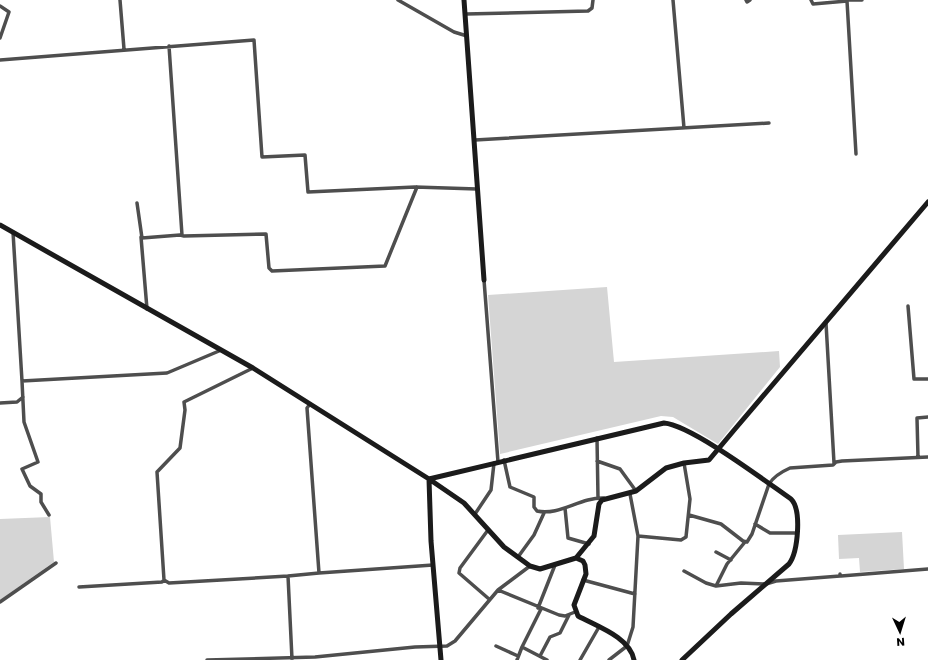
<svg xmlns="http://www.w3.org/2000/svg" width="928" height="660" viewBox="0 0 928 660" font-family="Poppins,sans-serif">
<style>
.green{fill:#d5d5d5}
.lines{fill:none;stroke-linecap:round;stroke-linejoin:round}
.street{stroke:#4e4e4e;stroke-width:3.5}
.secondary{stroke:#1b1b1b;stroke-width:5}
</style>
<rect width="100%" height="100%" fill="#fff"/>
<!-- green -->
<path class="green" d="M 607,287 L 614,362 L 779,351 L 780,367 L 718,444 L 673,417 L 661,416 L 500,454 L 488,295 Z
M 50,517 L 54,562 L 0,600 L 0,519 Z
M 902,532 L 904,569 L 860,572 L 859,558 L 839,559 L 838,535 Z"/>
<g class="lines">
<!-- street -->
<path class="street" d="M 120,0 L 124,49
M 398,0 L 454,32 L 467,36
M 673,0 L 684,128
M 746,0 L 747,2 L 750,0
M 811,0 L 813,4 L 847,1 L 856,154
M 847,0 L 862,0
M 0,6 L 9,12 L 0,38
M 466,14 L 588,11 L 592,8 L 593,0
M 169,46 L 182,235
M 0,60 L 254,40 L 262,157 L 305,155 L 308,192 L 415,187 L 477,189
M 475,140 L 769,123
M 137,203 L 142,238 L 180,235 L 184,236 L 266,234 L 269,268 L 272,271 L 385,266 L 417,187
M 13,232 L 22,381
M 141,237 L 147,309
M 484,280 L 498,462
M 908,306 L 914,379 L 928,379
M 826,323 L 834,463
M 253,368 L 184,402 L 185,410 L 180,448 L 157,472 L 164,580 L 169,583 L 288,576
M 0,403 L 17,402 L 23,397
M 597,438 L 598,498
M 918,457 L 917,418 L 928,417
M 504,460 L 510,487 L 534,497 L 534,507 L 537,511 C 560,516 580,497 604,498
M 597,461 L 620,469 L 636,491
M 565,508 L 568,538 L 589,544
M 475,514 L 491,490 L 494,463
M 49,515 L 41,502 L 41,494 L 30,486 L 22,469 L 38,462 L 24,422 L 22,381 L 167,373 L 219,351
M 689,515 L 721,524 L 743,541 L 747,542 L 752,534 L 769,484 C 774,476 781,472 790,468 L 833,465 L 836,462 L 842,461 L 928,457
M 755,524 L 770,533 L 797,533
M 488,530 L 460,568 L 459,573 L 489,599
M 638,536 L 681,540 L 686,537 L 690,499 L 684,463
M 716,552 L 731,560
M 518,557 L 534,535 L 544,513
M 684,571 L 706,583 L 716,586 L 741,583 L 766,584 L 776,581 L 840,576 L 840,574
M 319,573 L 433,565
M 841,576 L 928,569
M 583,580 L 635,594
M 716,586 L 727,564 L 745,542
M 79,587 L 162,582 L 164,580
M 498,590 L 559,615 L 565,616 L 575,612
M 0,602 L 56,563
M 538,608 L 555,565
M 496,646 L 518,656
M 522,647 L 547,660
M 540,656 L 550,637 L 560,633 L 569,615
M 292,659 L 288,576 L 319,573 L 307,408 L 310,404
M 207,660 L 315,657 L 415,647 L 447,646 L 455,641 L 498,590 L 530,566
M 517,660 L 522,647 L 541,609
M 580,660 L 599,627
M 609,660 L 627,646 L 633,627 L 638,536 L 630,494"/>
<!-- secondary -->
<path class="secondary" d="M 464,0 L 484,280
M 0,225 L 253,368 L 429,479 L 464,503 L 504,547 L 530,566 L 540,569 L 576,558 L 583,561 L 585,565 L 586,574 L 574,605 L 578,616 C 596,626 630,637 634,660
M 576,558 L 594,536 L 599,504 L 602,500 L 636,491 L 666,468 L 684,463 L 709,460 L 735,429 L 928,202
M 441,660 L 431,541 L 429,479 L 664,423 C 691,425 765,481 791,499 C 802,510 798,552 789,564 L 731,614 L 682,660"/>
</g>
<!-- north arrow -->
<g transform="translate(900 632) rotate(176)" stroke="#ffffff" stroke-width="3" paint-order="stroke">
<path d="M0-3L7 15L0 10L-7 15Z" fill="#000000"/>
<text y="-6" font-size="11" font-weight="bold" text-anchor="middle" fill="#000000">N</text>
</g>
</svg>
